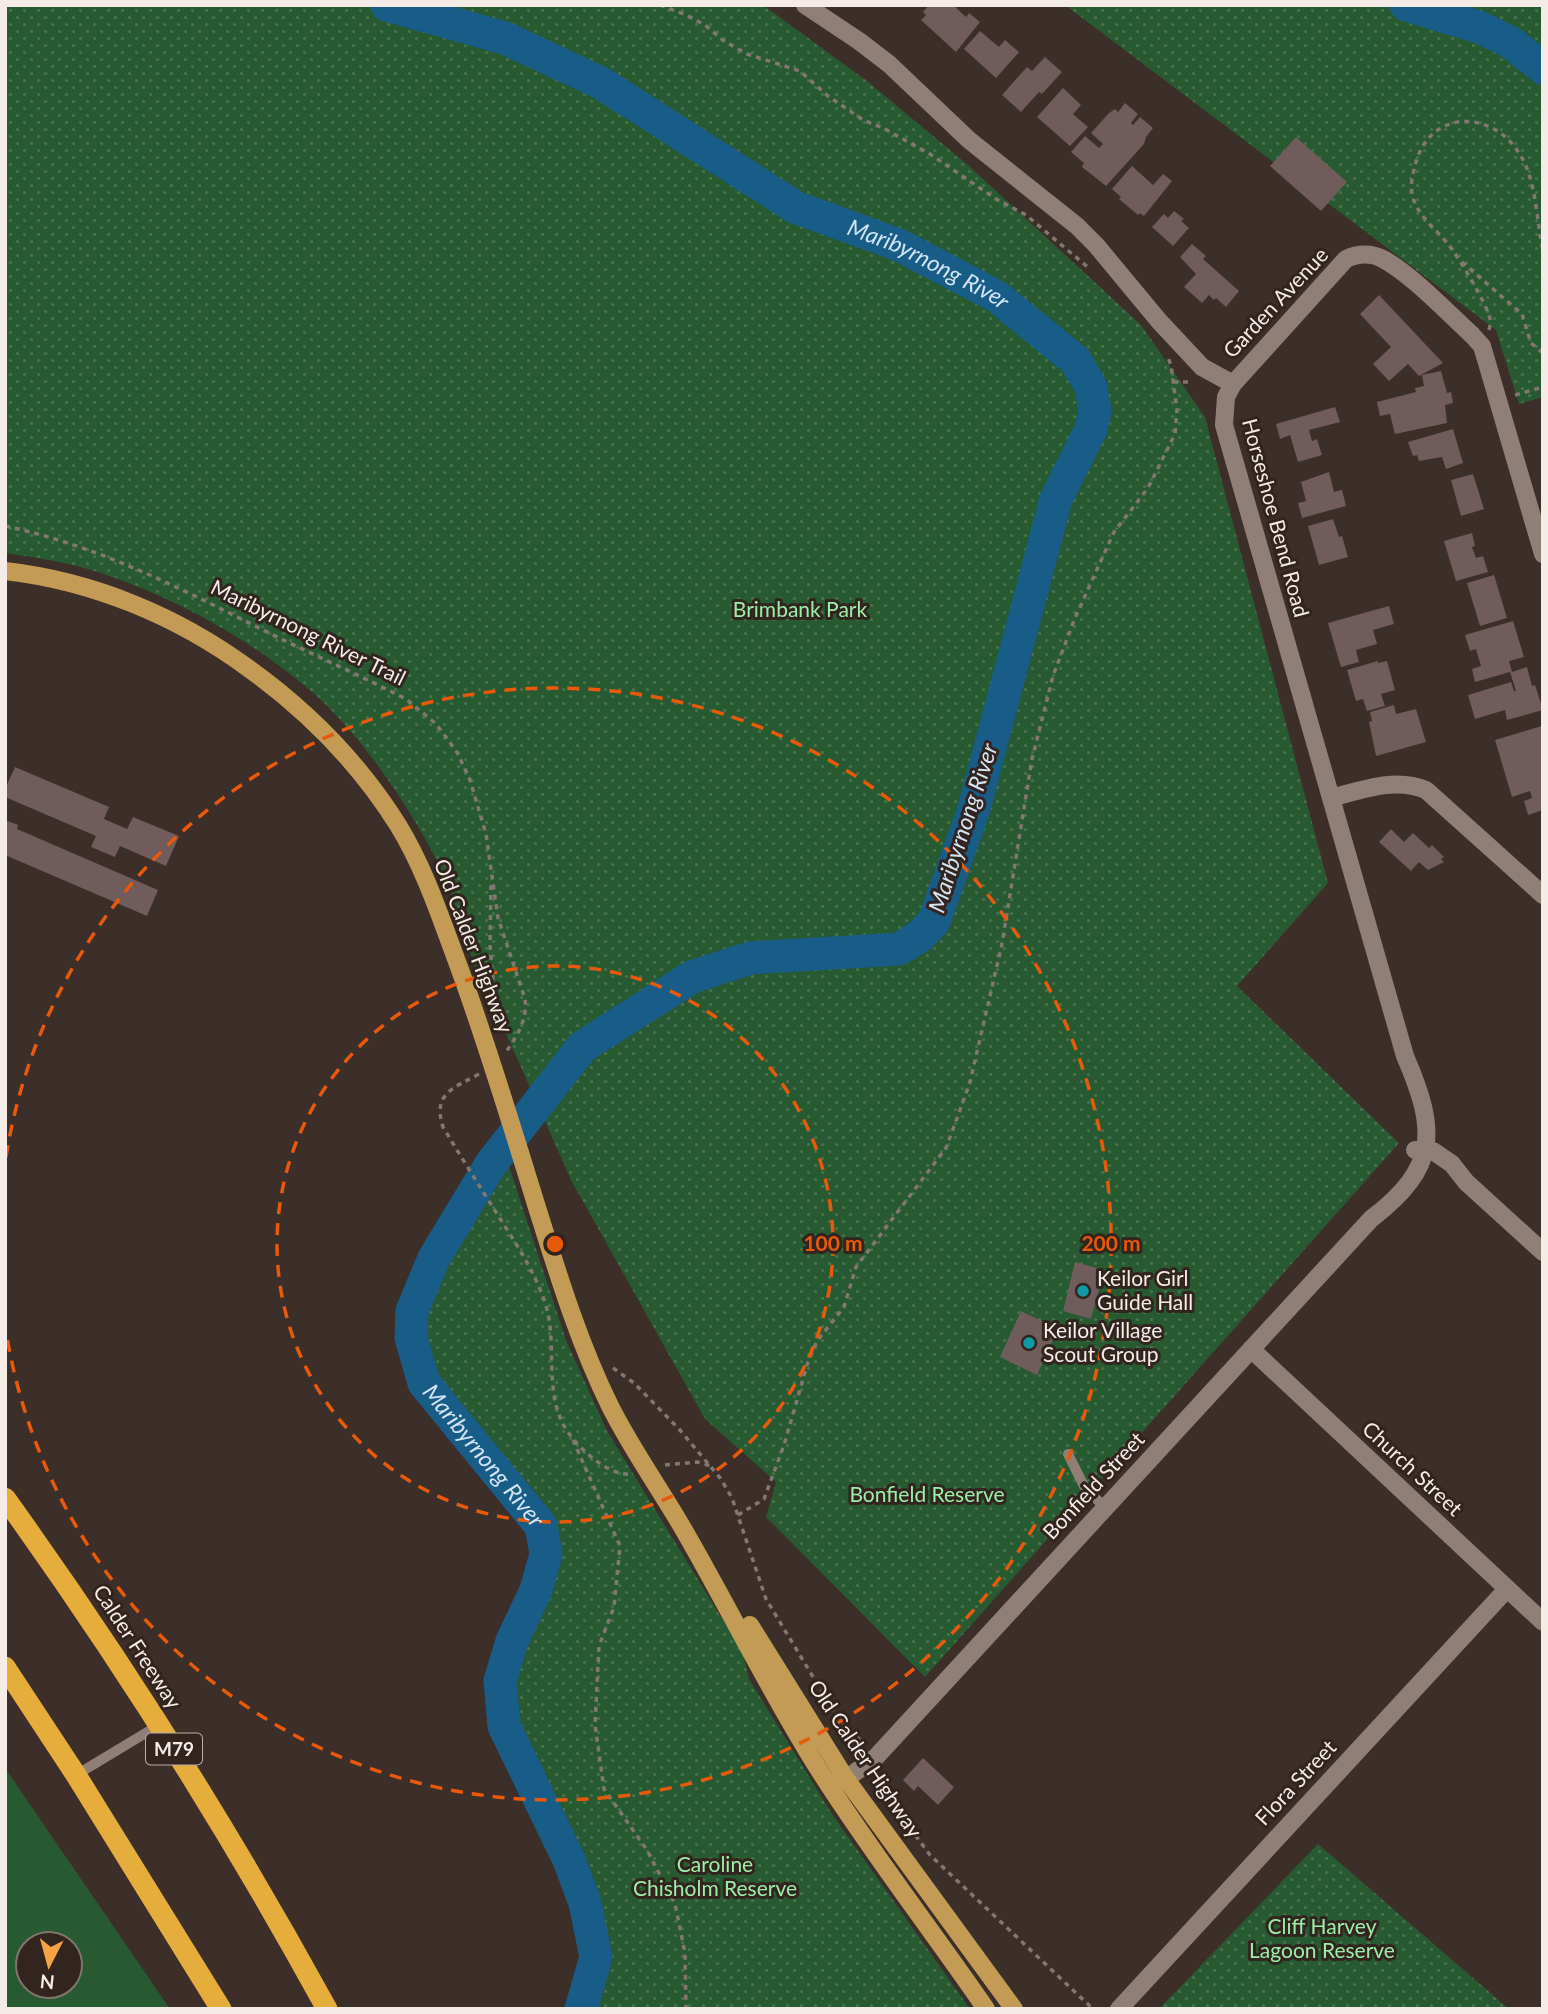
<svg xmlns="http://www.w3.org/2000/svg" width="1548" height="2014" viewBox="0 0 1548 2014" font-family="Lato,sans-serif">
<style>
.grass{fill:#285a31;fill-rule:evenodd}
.park{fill:url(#park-dots)}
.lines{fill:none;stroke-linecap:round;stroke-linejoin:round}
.river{stroke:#185c88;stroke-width:33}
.building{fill:#6f5c5b}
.path{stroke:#837771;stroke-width:3.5;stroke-dasharray:5 5;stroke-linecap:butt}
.lane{stroke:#907f77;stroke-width:10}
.street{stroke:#907f77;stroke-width:18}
.primary{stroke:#c39b54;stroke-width:18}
.highway{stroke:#e5ad3c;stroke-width:21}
.ring{fill:none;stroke:#e8590c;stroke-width:3.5;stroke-dasharray:12 9}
.culture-dot{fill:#0f9aa8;stroke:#32241e;stroke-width:2.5}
.labels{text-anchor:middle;stroke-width:6;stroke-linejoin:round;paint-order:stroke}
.shield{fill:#32241e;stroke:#baafab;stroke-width:2}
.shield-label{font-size:19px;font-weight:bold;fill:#f5ebe7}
.street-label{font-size:21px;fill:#f5ebe7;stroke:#32241e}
.park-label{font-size:21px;fill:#9beea7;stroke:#32241e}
.poi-label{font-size:21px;fill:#f5ebe7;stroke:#32241e;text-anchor:start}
.water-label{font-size:23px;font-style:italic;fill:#d4e4f2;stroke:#32241e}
.centre{fill:#e8590c;stroke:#32241e;stroke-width:3.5}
.ring-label{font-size:21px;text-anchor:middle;font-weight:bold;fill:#e8590c;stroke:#32241e;stroke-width:6;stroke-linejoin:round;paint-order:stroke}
</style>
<defs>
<pattern id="park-dots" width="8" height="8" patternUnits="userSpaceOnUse" patternTransform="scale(1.75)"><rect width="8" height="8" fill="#285a31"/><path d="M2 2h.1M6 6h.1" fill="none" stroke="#48724f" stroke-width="1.8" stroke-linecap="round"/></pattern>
</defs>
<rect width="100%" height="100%" fill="#3c2e28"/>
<!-- grass -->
<path class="grass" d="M 5,1768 L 170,2009 L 6,2009 ZM 28,1944 L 70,1944 L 70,1986 L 28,1986 Z"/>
<!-- park -->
<path class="park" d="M 5,5 L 763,5 L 867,81 L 968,165 L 1141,325 L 1205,417 L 1328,883 L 1237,986 L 1399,1143 L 925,1677 L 766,1517 L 776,1482 L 705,1419 L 571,1180 L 505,1031 L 487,964 L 475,968 C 463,929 452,890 433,853 C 401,794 356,728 304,685 C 246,637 175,598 104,574 C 73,563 38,558 5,553 Z
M 1065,5 L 1543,5 L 1543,397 L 1519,404 L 1496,330 Z
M 503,1148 L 566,1340 L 607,1431 L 743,1653 L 749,1679 L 832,1814 L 970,2009 L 581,2009 L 596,1957 L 585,1903 L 569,1860 L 504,1726 L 500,1681 L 512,1641 L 536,1590 L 546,1554 L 541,1526 L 424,1383 L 411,1338 L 412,1311 L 434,1258 L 491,1164 Z
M 1318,1844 L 1509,2009 L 1159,2009 Z"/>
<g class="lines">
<!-- river -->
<g class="river">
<path id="s1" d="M 387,5 L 505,38 L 601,83 L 795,207 L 899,245 L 996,296 L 1075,360 L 1091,387 L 1095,411 L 1091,429 L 1056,499 L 973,812 L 934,921 L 920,936 L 899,949 L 750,958 L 692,977 L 582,1047 L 491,1164 L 434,1258 L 412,1311 L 411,1338 L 424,1383 L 541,1526 L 546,1554 L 536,1590 L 512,1641 L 500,1681 L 504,1726 L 569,1860 L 585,1903 L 596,1957 L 581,2009"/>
<path d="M 1406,5 L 1479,27 L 1510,42 L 1543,68"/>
</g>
</g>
<!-- building -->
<path class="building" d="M 929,5 L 953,5 L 966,17 L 969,13 L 980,22 L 956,52 L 921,20 L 926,15 L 923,12 Z
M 980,31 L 999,47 L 1005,40 L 1019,52 L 996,78 L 964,49 Z
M 1045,57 L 1062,72 L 1042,94 L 1039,92 L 1021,112 L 1002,95 L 1027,67 L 1032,71 Z
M 1063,88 L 1081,105 L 1073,114 L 1088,127 L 1070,146 L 1037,117 Z
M 1125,103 L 1138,114 L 1131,123 L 1133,125 L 1140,117 L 1153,128 L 1146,137 L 1144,144 L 1106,186 L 1082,167 L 1084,163 L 1071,152 L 1085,136 L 1099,148 L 1103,144 L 1091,133 L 1109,113 L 1115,109 L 1118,112 Z
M 1296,137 L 1347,182 L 1321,211 L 1270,166 Z
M 1132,166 L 1153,185 L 1163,174 L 1172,181 L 1144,216 L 1140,213 L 1138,215 L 1119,199 L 1121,197 L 1112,189 Z
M 1174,211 L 1184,219 L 1181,221 L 1189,228 L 1173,246 L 1152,227 L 1164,214 L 1168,218 Z
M 1192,244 L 1206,256 L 1203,259 L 1239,291 L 1226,307 L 1216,298 L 1214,300 L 1209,295 L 1202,303 L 1184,287 L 1196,274 L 1180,257 Z
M 1379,295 L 1443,363 L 1419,376 L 1408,364 L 1389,381 L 1373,364 L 1391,347 L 1360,314 Z
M 1441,371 L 1447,393 L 1451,392 L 1453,403 L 1445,405 L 1447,423 L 1395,434 L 1390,414 L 1380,416 L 1377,402 L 1416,392 L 1415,388 L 1424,386 L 1422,375 Z
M 1335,407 L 1340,422 L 1309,430 L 1312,441 L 1317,439 L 1322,455 L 1298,462 L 1290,435 L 1280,439 L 1276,424 Z
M 1453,429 L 1463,463 L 1446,469 L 1442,457 L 1419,461 L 1417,455 L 1413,456 L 1408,442 Z
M 1329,472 L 1334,492 L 1342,490 L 1346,506 L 1302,518 L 1298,503 L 1306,501 L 1301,482 Z
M 1473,474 L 1484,509 L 1461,516 L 1451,480 Z
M 1333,519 L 1339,537 L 1342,536 L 1348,557 L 1319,565 L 1308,526 Z
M 1472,533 L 1475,546 L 1472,547 L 1476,558 L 1483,556 L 1488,572 L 1456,581 L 1444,541 Z
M 1494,575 L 1507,618 L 1480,626 L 1467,583 Z
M 1389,606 L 1394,624 L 1373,630 L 1377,644 L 1356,650 L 1359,662 L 1341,667 L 1328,623 Z
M 1513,621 L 1524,657 L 1509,661 L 1512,672 L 1527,667 L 1532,686 L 1535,685 L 1543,710 L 1507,720 L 1505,710 L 1475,719 L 1468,695 L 1511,682 L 1514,691 L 1516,691 L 1510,672 L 1475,682 L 1472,669 L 1481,666 L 1476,649 L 1470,651 L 1465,635 Z
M 1378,661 L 1378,663 L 1387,661 L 1395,690 L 1381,694 L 1385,706 L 1367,711 L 1363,699 L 1356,701 L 1347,670 Z
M 1394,705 L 1396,714 L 1416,709 L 1426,742 L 1376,756 L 1369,722 L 1372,721 L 1370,712 Z
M 1542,726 L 1543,810 L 1528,815 L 1524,801 L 1532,798 L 1530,791 L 1512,797 L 1495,740 Z
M 15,767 L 109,807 L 104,819 L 127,829 L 133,817 L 179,836 L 166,866 L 120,846 L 115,857 L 91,847 L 96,836 L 5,797 L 5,789 Z
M 5,820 L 18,825 L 17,829 L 158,890 L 147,916 L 5,855 Z
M 1391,829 L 1404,842 L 1413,833 L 1429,848 L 1432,845 L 1444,857 L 1441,859 L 1444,862 L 1428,870 L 1419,862 L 1411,871 L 1379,842 Z
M 1075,1262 L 1104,1270 L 1091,1319 L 1063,1311 Z
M 1021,1311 L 1058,1329 L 1037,1375 L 1000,1357 Z
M 923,1758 L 954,1787 L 938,1805 L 918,1786 L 914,1791 L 903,1780 Z"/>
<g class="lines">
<!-- path -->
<path class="path" d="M 660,5 L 686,15 L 705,25 L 724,41 L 747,54 L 800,71 L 828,96 L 863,120 L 883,128 L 930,154 L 996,199 L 1026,215 L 1090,269
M 1462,262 L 1522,314 L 1531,343 L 1543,353
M 1489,330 C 1490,326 1491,322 1490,319 C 1488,306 1458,256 1448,244 C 1436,229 1415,214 1412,193 C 1410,184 1413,174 1415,166 C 1428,110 1490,108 1519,153 C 1537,180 1536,220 1543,251
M 1173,382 L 1192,382
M 1515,395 L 1543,387
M 5,526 C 104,547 191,594 281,639 C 323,659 365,678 406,699 L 435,723 L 446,737 L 458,754 L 470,780 L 486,834 L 498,918 L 525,999 C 528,1019 517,1036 506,1052
M 491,885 L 490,946 L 496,1014
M 479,1074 C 454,1088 432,1093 443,1127 C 461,1157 480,1187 499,1217 C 517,1245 536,1274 546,1306 C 557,1344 545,1386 562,1422 C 571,1442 607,1477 631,1474
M 613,1368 L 634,1383 L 679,1429 L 721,1479 L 732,1498 L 766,1599 L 836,1715 L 865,1745
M 573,1440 L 620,1546 L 614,1607 L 599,1646 L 595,1725 L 604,1789 L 647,1850 L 675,1904 L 685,1953 L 686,2009
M 665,1465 L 697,1462 L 711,1466
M 738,1515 L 764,1499 L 784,1445 L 808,1362 L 817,1341 L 844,1307 L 856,1267 L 946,1148 L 959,1113 L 970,1082 L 1002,944 L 1032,759 L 1053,676 L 1075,618 L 1114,532 L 1148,488 L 1175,434 L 1177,410 L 1171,365 L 1168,358
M 874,1779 L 930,1855 L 1093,2009"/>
<!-- lane -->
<path class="lane" d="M 1068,1454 L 1084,1486 L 1105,1508
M 76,1775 L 159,1725"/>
<!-- street -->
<path class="street" d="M 805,5 L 859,41 L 889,64 L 969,140 L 1077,226 L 1096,245 L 1159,321 L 1202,367 L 1233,384
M 1331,798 C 1362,790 1395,777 1426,790 L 1543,895
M 1415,1150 L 1433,1151 L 1452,1164 L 1466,1182 L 1543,1252
M 1251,1349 L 1543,1622
M 846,1779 L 876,1757 L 1371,1219 C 1439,1167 1437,1130 1405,1056 L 1224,425 L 1226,397 L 1233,384 L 1346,259 C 1358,253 1372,253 1383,259 C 1411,274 1448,313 1472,335 L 1482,346 L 1543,554
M 1119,2009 L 1507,1589"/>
<!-- primary -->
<path class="primary" d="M 5,571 C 93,581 177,616 248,668 C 308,711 359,763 398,825 C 425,869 441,919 459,967 C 487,1044 511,1123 535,1201 C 557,1271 578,1341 610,1406 C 632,1450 661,1490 685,1532 C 730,1610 771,1694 819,1770 C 871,1852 931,1929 986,2009
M 750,1625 L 846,1779 L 1014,2009"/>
<!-- highway -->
<path class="highway" d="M 5,1498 C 123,1662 230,1832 327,2009
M 5,1667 L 76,1775 L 221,2009"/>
</g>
<!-- distance rings -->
<g class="ring">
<circle cx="555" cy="1244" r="278"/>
<path d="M6 1157A556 556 0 1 1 6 1331"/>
</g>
<!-- markers -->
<g class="culture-dot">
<circle cx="1083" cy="1291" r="7"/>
<circle cx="1029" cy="1343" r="7"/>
</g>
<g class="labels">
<!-- shield labels -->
<rect class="shield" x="146" y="1733.5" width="56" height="31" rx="5"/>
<g class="shield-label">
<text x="174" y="1756">M79</text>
</g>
<!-- street labels -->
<g class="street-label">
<text transform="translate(1276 303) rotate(-47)" y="7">Garden Avenue</text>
<text transform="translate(1275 518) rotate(75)" y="7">Horseshoe Bend Road</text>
<text transform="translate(308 633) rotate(26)" y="7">Maribyrnong River Trail</text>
<text transform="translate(473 946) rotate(69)" y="7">Old Calder Highway</text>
<text transform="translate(1412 1469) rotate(43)" y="7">Church Street</text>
<text transform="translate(1094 1486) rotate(-47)" y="7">Bonfield Street</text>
<text transform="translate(137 1647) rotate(57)" y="7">Calder Freeway</text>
<text transform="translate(865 1759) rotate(56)" y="7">Old Calder Highway</text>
<text transform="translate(1296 1783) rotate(-47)" y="7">Flora Street</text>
</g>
<!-- park labels -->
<g class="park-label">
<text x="800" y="617">Brimbank Park</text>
<text x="927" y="1502">Bonfield Reserve</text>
<text x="715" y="1872">Caroline<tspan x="715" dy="24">Chisholm Reserve</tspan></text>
<text x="1322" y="1934">Cliff Harvey<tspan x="1322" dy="24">Lagoon Reserve</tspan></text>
</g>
<!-- poi labels -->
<g class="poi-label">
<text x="1097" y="1286">Keilor Girl<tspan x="1097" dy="24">Guide Hall</tspan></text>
<text x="1043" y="1338">Keilor Village<tspan x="1043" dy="24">Scout Group</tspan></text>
</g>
<!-- water labels -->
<g class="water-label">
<text dy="8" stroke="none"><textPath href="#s1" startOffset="604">Maribyrnong River</textPath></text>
<text transform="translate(963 828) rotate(-72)" y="8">Maribyrnong River</text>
<text dy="8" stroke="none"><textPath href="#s1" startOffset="2242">Maribyrnong River</textPath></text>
</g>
</g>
<circle cx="555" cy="1244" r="10" class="centre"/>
<g class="ring-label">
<text x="833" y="1251">100 m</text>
<text x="1111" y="1251">200 m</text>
</g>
<!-- border -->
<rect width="1548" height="2014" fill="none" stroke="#f5ebe7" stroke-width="14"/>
<!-- north arrow -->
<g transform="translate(49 1965) rotate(186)"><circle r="33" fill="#32241e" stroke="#80746e" stroke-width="2"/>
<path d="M0-5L12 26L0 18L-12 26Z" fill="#f4a444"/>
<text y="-10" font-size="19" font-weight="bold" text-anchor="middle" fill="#f5ebe7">N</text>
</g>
</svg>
